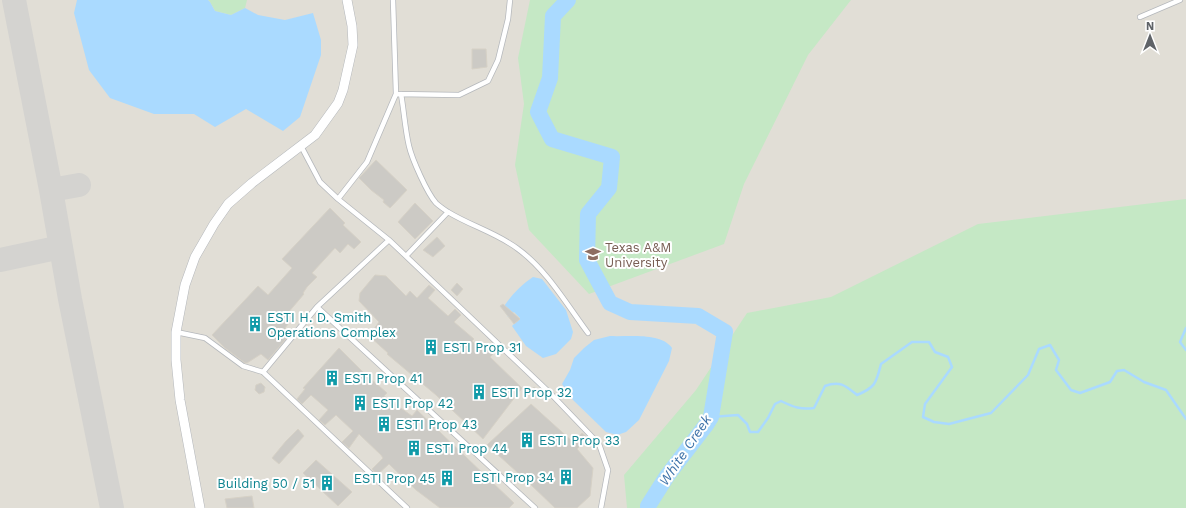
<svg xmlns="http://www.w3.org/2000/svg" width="1186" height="508" viewBox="0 0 1186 508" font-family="'Work Sans',sans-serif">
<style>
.education{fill:#e1ded6}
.green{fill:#c5e8c5}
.water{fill:#aadaff}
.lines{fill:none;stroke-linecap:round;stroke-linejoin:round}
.stream{stroke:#aadaff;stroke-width:2.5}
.river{stroke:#aadaff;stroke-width:16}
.taxiway{stroke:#d4d3d0;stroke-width:24}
.building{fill:#cccac5;stroke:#d6d1c6}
.service-casing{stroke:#b5b8bc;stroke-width:6}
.minor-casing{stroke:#b5b8bc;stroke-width:10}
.service{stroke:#fff;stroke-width:4.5}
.minor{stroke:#fff;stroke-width:9}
.labels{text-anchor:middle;stroke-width:4;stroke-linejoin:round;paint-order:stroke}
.education-label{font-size:13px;fill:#785e54;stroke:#fff;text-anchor:start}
.culture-label{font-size:13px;fill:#0d838f;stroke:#fff;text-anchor:start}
.water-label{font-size:14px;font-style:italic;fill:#4174aa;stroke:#fff}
</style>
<rect width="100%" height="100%" fill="#f1efe8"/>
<!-- education -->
<path class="education" d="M 0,0 L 1186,0 L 1186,508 L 0,508 Z"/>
<!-- green -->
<path class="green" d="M 208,0 L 247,0 L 245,8 L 231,15 L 215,11 L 210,2 Z
M 530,0 L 851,0 L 808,55 L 744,184 L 724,244 L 589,294 L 529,230 L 515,165 L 524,104 L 518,58 Z
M 1186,199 L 1186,508 L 627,508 L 624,475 L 696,390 L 747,313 L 831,297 L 978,224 Z"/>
<!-- water -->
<path class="water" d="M 77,0 L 208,0 L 210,2 L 215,11 L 231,15 L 245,8 L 258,15 L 285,20 L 313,13 L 321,40 L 321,55 L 300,117 L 283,131 L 246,109 L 215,127 L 194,114 L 154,114 L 110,98 L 89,70 L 74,13 Z
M 533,277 L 542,279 L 566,310 L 573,332 L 571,339 L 556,354 L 543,358 L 526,346 L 512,326 L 520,318 L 514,312 L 508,317 L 503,308 C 510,296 521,285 533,277 Z
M 610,336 C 628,337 661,332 672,348 L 669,361 L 639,420 L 626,432 L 617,435 L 606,432 L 573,400 L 562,384 L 570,370 L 574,358 L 584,348 L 594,340 Z"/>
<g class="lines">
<!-- stream -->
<path class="stream" d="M 1186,328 L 1180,342 L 1186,350
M 711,417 L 738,415 L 747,424 L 750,432 L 758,432 L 768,418 L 775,404 L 781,401 C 793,407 801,410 814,408 L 825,386 C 840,380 846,386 857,395 C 876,387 876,383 881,364 L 912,342 L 929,342 L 935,352 L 948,357 L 952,367 L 925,404 L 923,417 L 934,422 L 949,424 L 991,413 L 1028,375 L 1039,349 L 1050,345 L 1059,360 L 1056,370 L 1071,390 L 1080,393 L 1110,382 L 1117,371 L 1124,370 L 1144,382 L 1166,390 L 1186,419"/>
<!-- river -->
<path class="river" d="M 568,0 L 553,16 L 550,78 L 538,112 L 552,139 L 612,157 L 609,188 L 588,214 L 587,260 L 610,303 L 630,312 L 698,316 L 725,332 L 711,417 L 706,425 L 667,476 L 648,506 L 648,508"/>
<!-- taxiway -->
<path class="taxiway" d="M 14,0 L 51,190 L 70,299 L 112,508
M 51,190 L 79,185
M 0,260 L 61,247"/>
</g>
<!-- building -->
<path class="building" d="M 472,49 L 486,49 L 487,67 L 472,69 Z
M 376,160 L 407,190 L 390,208 L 383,202 L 384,200 L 371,190 L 359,178 Z
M 415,203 L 433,221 L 415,239 L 398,222 Z
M 330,208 L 345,223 L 343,225 L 361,242 L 354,249 L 348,244 L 340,253 L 335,248 L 312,273 L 317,277 L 307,287 L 303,293 L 304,294 L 287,314 L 292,319 L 285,328 L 290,334 L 268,360 L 261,354 L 247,363 L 245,363 L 225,348 L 212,335 L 258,286 L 268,295 L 292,268 L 282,259 Z
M 437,237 L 445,246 L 433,257 L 423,250 Z
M 375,275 L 386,276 L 406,296 L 410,291 L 417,298 L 429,285 L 435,290 L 428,298 L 448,316 L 455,309 L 461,315 L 454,322 L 474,339 L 472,341 L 484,352 L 491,345 L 497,350 L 490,357 L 522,388 L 483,439 L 436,395 L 387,354 L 388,353 L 369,336 L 379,322 L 359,301 L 360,293 Z
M 457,283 L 463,289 L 457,296 L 451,290 Z
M 503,304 L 520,319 L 514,324 L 500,306 Z
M 339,348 L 363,372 L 387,393 L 384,396 L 412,416 L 417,410 L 514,503 L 509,508 L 440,508 L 416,490 L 389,464 L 377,475 L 372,469 L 383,458 L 381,455 L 359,434 L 349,448 L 342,442 L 353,431 L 336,415 L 325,425 L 319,420 L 328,410 L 311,395 L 302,404 L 297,399 L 305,389 L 303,388 Z
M 261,383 L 265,387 L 264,392 L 259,394 L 255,390 L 256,385 Z
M 534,387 L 540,392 L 535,398 L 529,393 Z
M 531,404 L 573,442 L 582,433 L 588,438 L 577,449 L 593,468 L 590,496 L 577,508 L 555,508 L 528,482 L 487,445 Z
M 298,429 L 304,436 L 279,464 L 272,458 L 286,441 Z
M 316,460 L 352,492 L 338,506 L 303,473 Z
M 252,496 L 254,508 L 227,508 L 225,499 Z"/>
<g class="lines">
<defs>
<path id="service" d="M 393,0 L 396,94 L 459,95 L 488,81 L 498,60 L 508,19 L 510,0
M 1140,17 L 1180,0
M 401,94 C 404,111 405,129 409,146 C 412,159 427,193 436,203 C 439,206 445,210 448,212 C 471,226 497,233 518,249 C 547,270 567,305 588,333
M 301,146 L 320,182 L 338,199 L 389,240 L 552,395 L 599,444 L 608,470 L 601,508
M 338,199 L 367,162 L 396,94
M 406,256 L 448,212
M 317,307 L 535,508
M 176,332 L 205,338 L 243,366 L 263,372 L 407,508
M 263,372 L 317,307 L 389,240"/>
<path id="minor" d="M 200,508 L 180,400 L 176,360 L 176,332 L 185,285 L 195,257 L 214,224 L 228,204 L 252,183 L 315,135 L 338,103 L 343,90 L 353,45 L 352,26 L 347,0"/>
</defs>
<!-- service casing -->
<use href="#service" class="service-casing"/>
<!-- minor casing -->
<use href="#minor" class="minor-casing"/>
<!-- service -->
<use href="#service" class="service"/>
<!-- minor -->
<use href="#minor" class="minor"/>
</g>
<!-- icons -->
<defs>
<symbol id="university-bare" viewBox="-9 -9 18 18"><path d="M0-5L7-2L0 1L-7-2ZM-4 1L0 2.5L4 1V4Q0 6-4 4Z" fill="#8d6e63" stroke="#fff" stroke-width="2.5" paint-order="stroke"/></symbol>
<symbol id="building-bare" viewBox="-9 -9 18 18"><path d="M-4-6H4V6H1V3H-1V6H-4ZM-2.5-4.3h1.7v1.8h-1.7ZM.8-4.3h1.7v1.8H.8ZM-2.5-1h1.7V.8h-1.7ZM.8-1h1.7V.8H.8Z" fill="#0f9aa8" stroke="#fff" stroke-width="2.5" paint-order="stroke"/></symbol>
</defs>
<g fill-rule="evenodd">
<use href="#university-bare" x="582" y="243" width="22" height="22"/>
<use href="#building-bare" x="244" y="313" width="22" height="22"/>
<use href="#building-bare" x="420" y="336" width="22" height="22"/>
<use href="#building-bare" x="321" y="367" width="22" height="22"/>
<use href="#building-bare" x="468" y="381" width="22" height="22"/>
<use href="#building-bare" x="349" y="392" width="22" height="22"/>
<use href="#building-bare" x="373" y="413" width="22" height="22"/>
<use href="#building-bare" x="516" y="429" width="22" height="22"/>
<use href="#building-bare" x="403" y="437" width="22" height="22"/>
<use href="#building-bare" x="555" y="466" width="22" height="22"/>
<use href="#building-bare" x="436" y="467" width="22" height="22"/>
<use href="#building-bare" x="316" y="472" width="22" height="22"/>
</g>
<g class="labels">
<!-- education labels -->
<g class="education-label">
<text x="605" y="252">Texas A&amp;M<tspan x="605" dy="15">University</tspan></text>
</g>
<!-- culture labels -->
<g class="culture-label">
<text x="267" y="322">ESTI H. D. Smith<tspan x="267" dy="15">Operations Complex</tspan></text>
<text x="443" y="352">ESTI Prop 31</text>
<text x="344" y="383">ESTI Prop 41</text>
<text x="491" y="397">ESTI Prop 32</text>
<text x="372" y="408">ESTI Prop 42</text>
<text x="396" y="429">ESTI Prop 43</text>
<text x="539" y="445">ESTI Prop 33</text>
<text x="426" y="453">ESTI Prop 44</text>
<text x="554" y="482" text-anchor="end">ESTI Prop 34</text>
<text x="435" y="483" text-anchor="end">ESTI Prop 45</text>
<text x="315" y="488" text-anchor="end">Building 50 / 51</text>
</g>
<!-- water labels -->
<g class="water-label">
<text transform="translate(685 450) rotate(-56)" y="5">White Creek</text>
</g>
</g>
<!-- north arrow -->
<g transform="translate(1150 36)" stroke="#ffffff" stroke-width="3" paint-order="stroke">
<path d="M0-3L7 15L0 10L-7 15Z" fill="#5f6368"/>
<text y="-6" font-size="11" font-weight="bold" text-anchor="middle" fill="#5f6368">N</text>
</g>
</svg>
